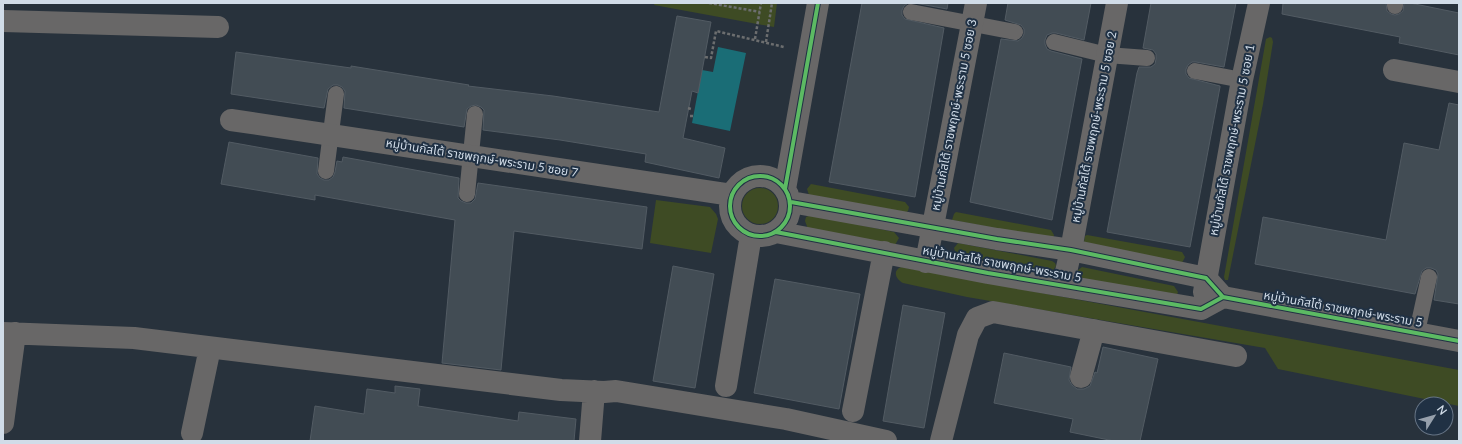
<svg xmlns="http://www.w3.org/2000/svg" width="1462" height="444" viewBox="0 0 1462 444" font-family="Lato,'Noto Sans Thai',sans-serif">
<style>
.green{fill:#3e4b24}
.water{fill:#1a6d76}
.building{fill:#424c54;stroke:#525b63}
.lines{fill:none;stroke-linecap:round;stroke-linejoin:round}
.path{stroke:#6c6e6f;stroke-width:2.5;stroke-dasharray:3 2;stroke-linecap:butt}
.lane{stroke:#686767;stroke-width:16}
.street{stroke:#686767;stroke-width:22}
.cycleway-casing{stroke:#203144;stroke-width:6}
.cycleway{stroke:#5cba63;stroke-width:4}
.labels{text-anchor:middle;stroke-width:4;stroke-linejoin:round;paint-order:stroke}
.street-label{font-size:12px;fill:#d1dce8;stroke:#203144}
</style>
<rect width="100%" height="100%" fill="#28323c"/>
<!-- green -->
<path class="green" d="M 655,3 L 777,3 L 774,27 L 654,5 Z
M 1270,37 L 1272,38 L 1273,42 L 1263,104 L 1228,280 L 1225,280 L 1224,277 L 1266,39 Z
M 811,184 L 905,202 L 909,207 L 908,211 L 905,213 L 809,195 L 807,189 Z
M742 206a18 18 0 1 1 36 0a18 18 0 1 1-36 0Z
M 656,200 L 710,207 L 716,214 L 718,219 L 711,253 L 650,243 Z
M 956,212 L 1051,230 L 1054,235 L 1053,239 L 952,220 L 954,214 Z
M 811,215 L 894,232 L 899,238 L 895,245 L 808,229 L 805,221 L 806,217 Z
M 1087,235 L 1182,252 L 1185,257 L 1182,263 L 1084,242 L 1085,236 Z
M 958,243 L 1052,261 L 1055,263 L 1056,266 L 1052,272 L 956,254 L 954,248 Z
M 901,267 L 1459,370 L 1459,406 L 1278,369 L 1265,348 L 967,297 L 903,283 C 896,279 892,271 901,267 Z
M 1082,267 L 1174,286 L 1178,292 L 1177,295 L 1081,279 L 1078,276 L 1077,271 Z"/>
<!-- water -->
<path class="water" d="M 718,47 L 746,53 L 730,131 L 692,123 L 702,70 L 713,72 Z"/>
<!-- building -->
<path class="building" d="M 862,3 L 908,3 L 904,6 L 902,10 L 902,15 L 905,19 L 944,28 L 915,197 L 829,182 Z
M 915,3 L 948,3 L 947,9 Z
M 1008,3 L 1091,3 L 1084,40 L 1056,33 L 1052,33 L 1047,35 L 1045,40 L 1045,44 L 1047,49 L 1051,51 L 1082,59 L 1052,220 L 970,202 L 1001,39 L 1018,41 L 1022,38 L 1024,34 L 1024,29 L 1021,25 L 1005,20 Z
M 1151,3 L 1236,3 L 1224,67 L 1196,62 L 1192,62 L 1188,65 L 1186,69 L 1186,74 L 1189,78 L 1220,86 L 1220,87 L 1190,247 L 1107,232 L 1137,73 L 1139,67 L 1151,67 L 1155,64 L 1156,59 L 1156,54 L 1153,50 L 1143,48 Z
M 1283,3 L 1386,3 L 1387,11 L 1391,14 L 1395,15 L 1399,14 L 1403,11 L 1404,3 L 1410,3 L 1459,13 L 1459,55 L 1399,43 L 1400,37 L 1282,14 Z
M 677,16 L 711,22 L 698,93 L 692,91 L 683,138 L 725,148 L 719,178 L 645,162 L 646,154 L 560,140 L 483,130 L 484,110 L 481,107 L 476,105 L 471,106 L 467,109 L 464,127 L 344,108 L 345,91 L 342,87 L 338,85 L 333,85 L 328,89 L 324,108 L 231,94 L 236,52 L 351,68 L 351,66 L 469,85 L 468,86 L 553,96 L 659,112 Z
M 1449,103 L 1459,105 L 1459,304 L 1434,300 L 1438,274 L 1436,270 L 1431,268 L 1426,268 L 1422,271 L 1415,294 L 1255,264 L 1263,217 L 1386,240 L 1404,143 L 1439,150 Z
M 229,142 L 318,158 L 317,174 L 320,178 L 324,180 L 329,180 L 333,177 L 335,172 L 337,161 L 342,162 L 343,157 L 459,178 L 458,198 L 461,201 L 466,203 L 471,203 L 475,199 L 478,183 L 647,207 L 642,249 L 514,231 L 501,370 L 442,363 L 455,220 L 315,195 L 315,200 L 221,184 Z
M 673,266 L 714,274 L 695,388 L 653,381 Z
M 775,279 L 860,294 L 839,409 L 754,393 Z
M 903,305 L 945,313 L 924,428 L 883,421 Z
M 1103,347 L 1158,359 L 1140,441 L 1114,441 L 1070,432 L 1073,419 L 994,403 L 1004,353 L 1071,367 L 1069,380 L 1072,385 L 1077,389 L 1084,389 L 1090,386 L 1095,372 L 1097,373 Z
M 395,386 L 420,389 L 418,406 L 518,421 L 519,412 L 576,419 L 574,441 L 310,441 L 315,406 L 364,414 L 367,389 L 395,393 Z"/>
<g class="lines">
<!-- path -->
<path class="path" d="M 709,3 L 760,12
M 755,39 L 761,3
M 766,42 L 772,3
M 705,57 L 711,58 L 716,31 L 784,47
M 688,108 L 691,109
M 690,116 L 693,116"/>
<!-- lane -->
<path class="lane" d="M 1395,6 L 1395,3
M 911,12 L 1015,32
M 1054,42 L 1107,55 L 1147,58
M 1195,71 L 1242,80
M 326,171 L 336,94
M 467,194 L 475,114
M 1417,332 L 1429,277"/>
<!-- street -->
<path class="street" d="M 3,21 L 218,27
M 1394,70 L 1459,82
M 231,120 L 732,195
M730 206a30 30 0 1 1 60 0a30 30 0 1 1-60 0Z
M 785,189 L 818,3
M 791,202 L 997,239 L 1071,250 L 1206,278 L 1223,297 L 1459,341
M 776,232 L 988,273 L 1201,309 L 1223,297
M 926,262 L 976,3
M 1063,285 L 1071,250 L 1117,3
M 1204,292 L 1242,80 L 1259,3
M 3,333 L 134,338 L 561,390 L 604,392 L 616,391 L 786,419 L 886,441
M 1081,377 L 1094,330
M 726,386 L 751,235
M 853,411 L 884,252
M 3,423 L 15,333
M 192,433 L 210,348
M 590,441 L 594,391
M 941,441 L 968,335 L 977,318 L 993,312 L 1236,356"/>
<defs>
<path id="cycleway" d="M730 206a30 30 0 1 1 60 0a30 30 0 1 1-60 0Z
M 785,189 L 818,3
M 791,202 L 997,239 L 1071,250 L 1206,278 L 1223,297 L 1459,341
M 776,232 L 988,273 L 1201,309 L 1223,297"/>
</defs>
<!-- cycleway casing -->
<use href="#cycleway" class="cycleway-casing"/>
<!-- cycleway -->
<use href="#cycleway" class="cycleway"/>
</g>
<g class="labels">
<!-- street labels -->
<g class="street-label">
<text transform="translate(954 115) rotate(-79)" y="4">หมู่บ้านกัสโต้ ราชพฤกษ์-พระราม 5 ซอย 3</text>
<text transform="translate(1094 127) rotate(-79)" y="4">หมู่บ้านกัสโต้ ราชพฤกษ์-พระราม 5 ซอย 2</text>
<text transform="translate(1232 140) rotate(-79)" y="4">หมู่บ้านกัสโต้ ราชพฤกษ์-พระราม 5 ซอย 1</text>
<text transform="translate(482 158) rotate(9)" y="4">หมู่บ้านกัสโต้ ราชพฤกษ์-พระราม 5 ซอย 7</text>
<text transform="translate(1002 264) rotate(10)" y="4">หมู่บ้านกัสโต้ ราชพฤกษ์-พระราม 5</text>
<text transform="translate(1343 309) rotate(10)" y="4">หมู่บ้านกัสโต้ ราชพฤกษ์-พระราม 5</text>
</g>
</g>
<!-- border -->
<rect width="1462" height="444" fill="none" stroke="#d1dce8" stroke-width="8"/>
<!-- north arrow -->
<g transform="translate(1434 416) rotate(53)"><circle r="19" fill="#203144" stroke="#677586"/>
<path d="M0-3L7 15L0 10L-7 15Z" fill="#96a0ac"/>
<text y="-6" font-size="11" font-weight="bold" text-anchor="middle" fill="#d1dce8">N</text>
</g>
</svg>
